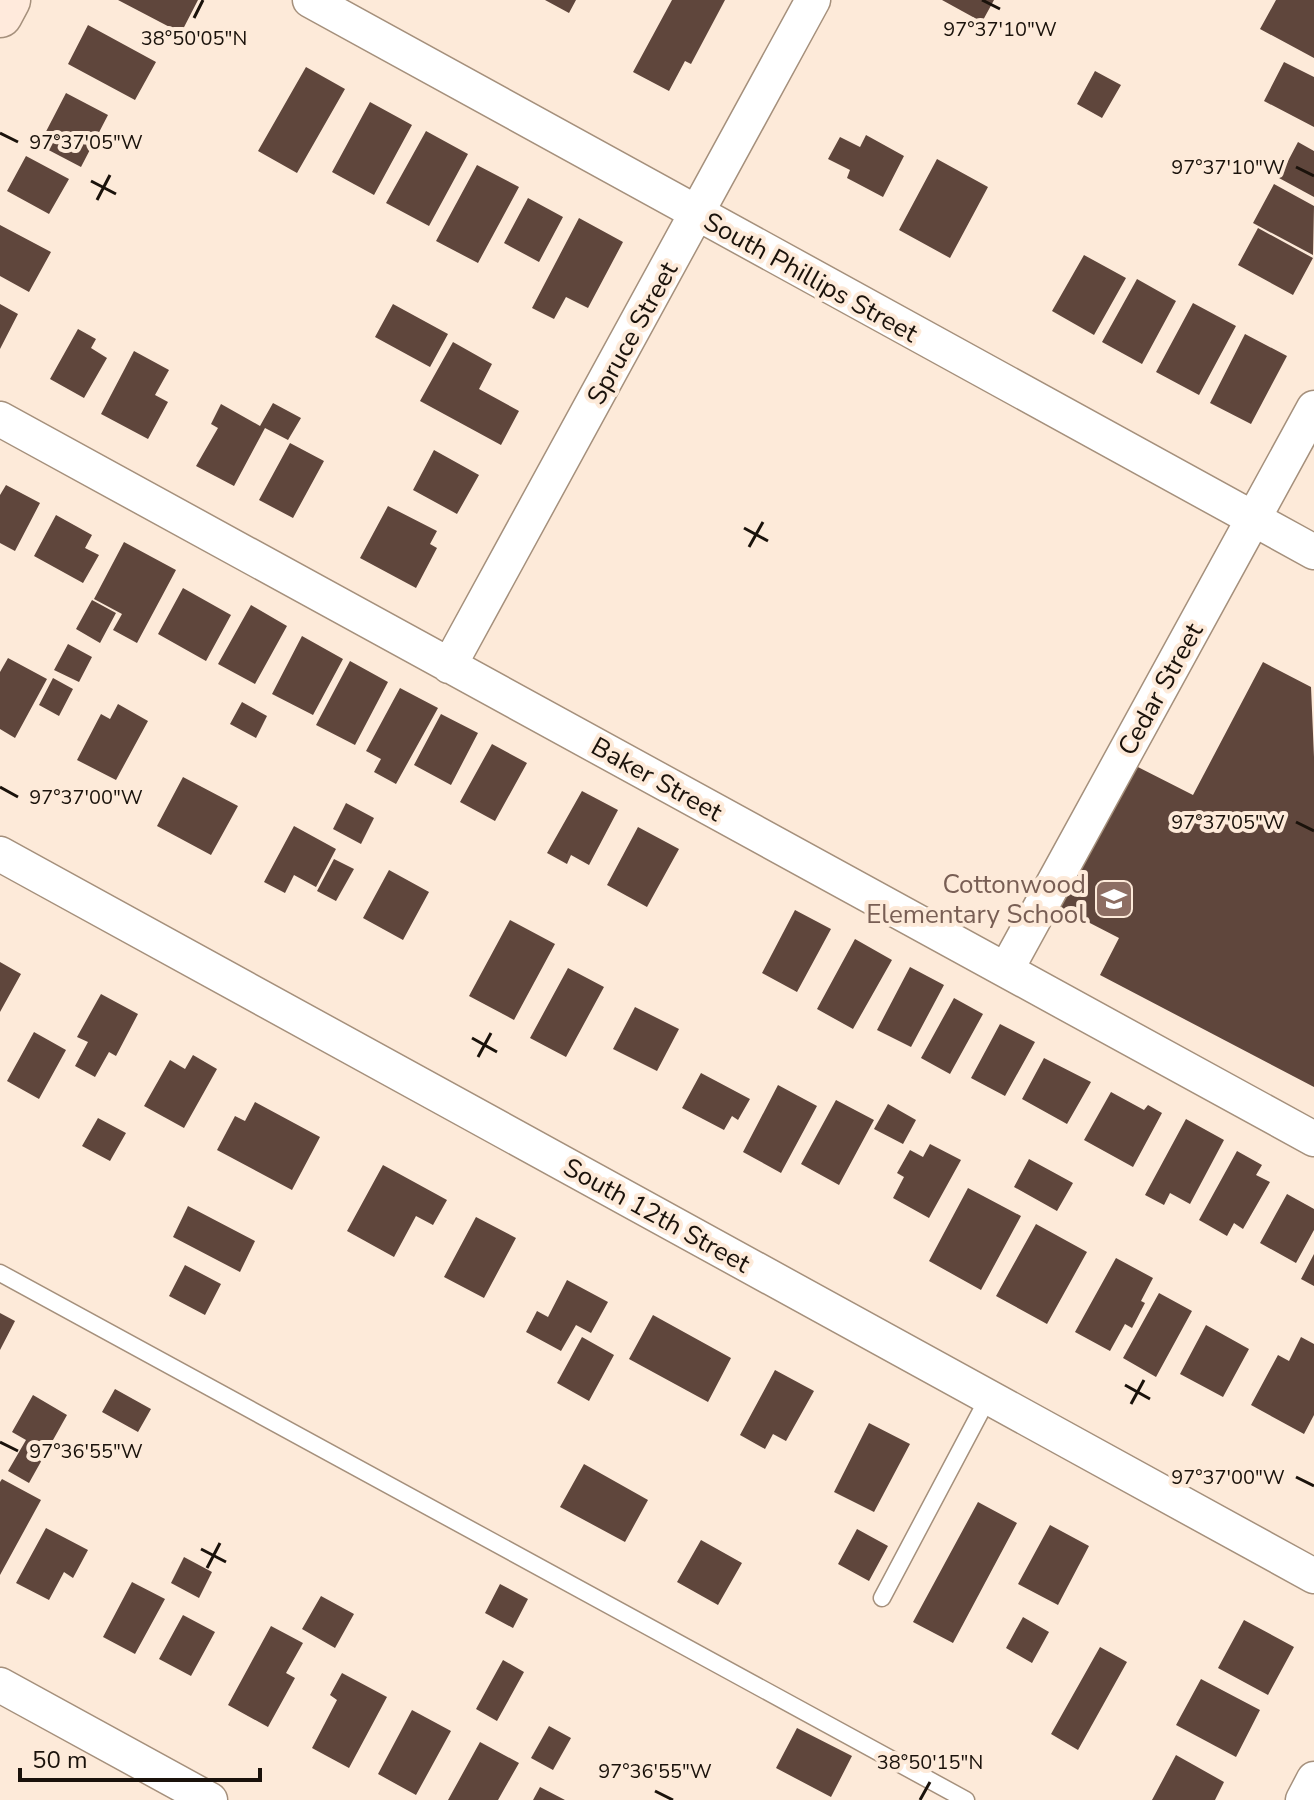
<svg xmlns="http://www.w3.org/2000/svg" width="1314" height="1800" viewBox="0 0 1314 1800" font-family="'Nunito Sans',sans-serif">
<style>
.building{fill:#5f463c}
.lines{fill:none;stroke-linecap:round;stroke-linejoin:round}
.lane-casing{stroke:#a5907c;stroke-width:19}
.street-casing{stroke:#a5907c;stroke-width:37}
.secondary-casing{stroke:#a5907c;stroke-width:47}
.lane{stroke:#fff;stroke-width:16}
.street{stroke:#fff;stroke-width:34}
.secondary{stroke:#ffeadc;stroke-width:44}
.ticks{fill:none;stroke:#1a120b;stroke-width:3}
.labels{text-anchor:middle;stroke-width:8;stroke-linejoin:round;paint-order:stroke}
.street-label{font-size:26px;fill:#1a120b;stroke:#fdead9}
.education-label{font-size:26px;fill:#785e54;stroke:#fdead9;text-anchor:end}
.ticks-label{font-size:20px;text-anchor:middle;fill:#1a120b;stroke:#fdead9;stroke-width:8;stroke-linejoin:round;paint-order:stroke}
</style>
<rect width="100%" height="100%" fill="#fdead9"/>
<!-- building -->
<path class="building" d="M 118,0 L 198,0 L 181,33 Z
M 545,0 L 576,0 L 569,13 Z
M 672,0 L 725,0 L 691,64 L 685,61 L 669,91 L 633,72 Z
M 942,0 L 994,0 L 982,22 Z
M 1276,0 L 1314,0 L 1314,58 L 1260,29 Z
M 88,25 L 156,62 L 135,100 L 68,64 Z
M 1284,62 L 1314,77 L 1314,127 L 1264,101 Z
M 306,67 L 345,89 L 297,173 L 258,151 Z
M 1095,71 L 1121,85 L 1102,118 L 1077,104 Z
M 66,93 L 108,115 L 81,167 L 39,145 Z
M 370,102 L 412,125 L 374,195 L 332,172 Z
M 426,131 L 468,154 L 429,226 L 386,203 Z
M 866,135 L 904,156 L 883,197 L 847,178 L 850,170 L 828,159 L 840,137 L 860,147 Z
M 1298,142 L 1314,151 L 1314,197 L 1279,178 Z
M 26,156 L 69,179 L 49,214 L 7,191 Z
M 937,159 L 988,187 L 950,258 L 899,230 Z
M 477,165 L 519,187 L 478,263 L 436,241 Z
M 1274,184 L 1314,206 L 1313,255 L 1253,223 Z
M 528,198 L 563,217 L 539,262 L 504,243 Z
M 579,218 L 623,242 L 588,308 L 566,297 L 554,319 L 532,308 Z
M 0,225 L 51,252 L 29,292 L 0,276 Z
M 1258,228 L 1313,258 L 1293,295 L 1238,265 Z
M 1084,255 L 1126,278 L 1094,335 L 1052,311 Z
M 1137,279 L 1176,301 L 1142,364 L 1102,342 Z
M 1193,303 L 1236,326 L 1199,395 L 1156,372 Z
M 0,304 L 18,314 L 0,349 Z
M 393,304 L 448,334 L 430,367 L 375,337 Z
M 78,329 L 96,339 L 91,348 L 107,358 L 84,398 L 50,379 Z
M 1245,334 L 1287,356 L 1251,424 L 1210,403 Z
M 453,342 L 492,364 L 479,389 L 519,411 L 501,445 L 420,401 Z
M 134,351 L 169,370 L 155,395 L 168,402 L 148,439 L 101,414 Z
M 273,403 L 301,418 L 288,440 L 265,428 L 234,486 L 196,466 L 218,428 L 211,424 L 221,404 L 260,426 Z
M 290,443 L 324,461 L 293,518 L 259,500 Z
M 434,450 L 479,475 L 457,514 L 413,490 Z
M 6,485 L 40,503 L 15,551 L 0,543 L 0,495 Z
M 388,506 L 437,531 L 430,544 L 437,548 L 416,588 L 360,558 Z
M 56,515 L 92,535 L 85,548 L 99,555 L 83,583 L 34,556 Z
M 124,542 L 176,570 L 137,643 L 113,630 L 122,614 L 94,599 Z
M 183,588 L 231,615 L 206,661 L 158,634 Z
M 92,600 L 116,613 L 100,643 L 76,629 Z
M 251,605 L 287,626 L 255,684 L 218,664 Z
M 302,636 L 343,659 L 313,715 L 272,694 Z
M 68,644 L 92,657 L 79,682 L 54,670 Z
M 8,658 L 47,679 L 15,738 L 0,729 L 0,672 Z
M 350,661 L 388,682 L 355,745 L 316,725 Z
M 1263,662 L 1311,687 L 1314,757 L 1314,1087 L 1100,975 L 1119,938 L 1053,904 L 1128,762 L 1193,795 Z
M 53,678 L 73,689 L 59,716 L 39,705 Z
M 400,688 L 438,708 L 396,784 L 374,772 L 381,759 L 366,751 Z
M 242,702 L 267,716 L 256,738 L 230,724 Z
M 118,704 L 148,721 L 116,780 L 77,760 L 101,714 L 110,719 Z
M 441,714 L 478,733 L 451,785 L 414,765 Z
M 492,744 L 527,763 L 495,821 L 460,802 Z
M 183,777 L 238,806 L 211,855 L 157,826 Z
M 582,791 L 618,810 L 589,865 L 571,855 L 567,864 L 547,853 Z
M 346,803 L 374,818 L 361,844 L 333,829 Z
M 294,826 L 336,849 L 316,887 L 294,875 L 285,893 L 264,882 Z
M 638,827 L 679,849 L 647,907 L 607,885 Z
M 334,859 L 354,869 L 336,901 L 317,891 Z
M 389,870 L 429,892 L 403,940 L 363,918 Z
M 795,910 L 831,929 L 797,992 L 762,973 Z
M 510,920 L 555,944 L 514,1020 L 469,996 Z
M 855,939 L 892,960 L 853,1029 L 817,1009 Z
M 0,962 L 21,974 L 0,1012 Z
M 910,967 L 944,985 L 911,1047 L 877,1030 Z
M 568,968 L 604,987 L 566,1057 L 530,1038 Z
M 101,994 L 138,1014 L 116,1056 L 109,1052 L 95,1077 L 75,1066 L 88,1042 L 77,1037 Z
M 954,998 L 983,1014 L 950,1074 L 921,1058 Z
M 635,1007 L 679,1029 L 657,1071 L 613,1049 Z
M 1000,1024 L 1035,1042 L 1005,1096 L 971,1078 Z
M 34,1032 L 66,1050 L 39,1099 L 7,1081 Z
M 193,1055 L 217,1069 L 184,1128 L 144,1106 L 170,1060 L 185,1069 Z
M 1044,1058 L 1091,1082 L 1067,1124 L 1022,1099 Z
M 701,1073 L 750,1099 L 738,1120 L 732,1116 L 724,1130 L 682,1108 Z
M 778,1085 L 817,1106 L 781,1173 L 743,1152 Z
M 1111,1092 L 1144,1110 L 1148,1105 L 1162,1113 L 1133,1167 L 1084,1140 Z
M 836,1100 L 874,1120 L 839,1185 L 801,1164 Z
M 255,1102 L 320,1137 L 292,1190 L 217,1150 L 235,1116 L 245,1121 Z
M 888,1104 L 916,1120 L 903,1144 L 874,1129 Z
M 98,1118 L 126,1133 L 110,1161 L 82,1146 Z
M 1186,1119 L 1224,1140 L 1190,1204 L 1170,1193 L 1164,1205 L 1145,1195 Z
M 930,1144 L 961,1160 L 929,1218 L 893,1198 L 904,1177 L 897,1173 L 910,1150 L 923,1157 Z
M 1237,1151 L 1262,1165 L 1256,1175 L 1270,1182 L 1243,1229 L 1234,1223 L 1227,1236 L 1199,1220 Z
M 1029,1159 L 1073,1183 L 1057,1211 L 1014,1187 Z
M 383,1165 L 447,1200 L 433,1225 L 416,1216 L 394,1257 L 347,1231 Z
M 968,1188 L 1021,1216 L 981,1290 L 929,1261 Z
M 1287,1194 L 1314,1209 L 1314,1230 L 1296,1263 L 1260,1243 Z
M 188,1206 L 255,1241 L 240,1272 L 173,1237 Z
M 476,1217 L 516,1238 L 484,1298 L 444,1277 Z
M 1036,1224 L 1087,1252 L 1047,1324 L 996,1296 Z
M 1314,1254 L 1314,1286 L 1301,1279 Z
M 1116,1258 L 1153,1278 L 1141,1301 L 1145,1303 L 1132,1328 L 1125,1324 L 1110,1351 L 1075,1332 Z
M 185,1265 L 221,1284 L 205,1315 L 169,1296 Z
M 567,1280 L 608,1302 L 591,1333 L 576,1325 L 561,1351 L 526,1332 L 537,1311 L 548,1317 Z
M 1159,1293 L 1192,1311 L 1156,1377 L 1123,1358 Z
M 0,1313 L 15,1321 L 0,1350 Z
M 653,1315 L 731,1358 L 708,1402 L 629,1359 Z
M 1206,1325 L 1249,1349 L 1223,1397 L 1180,1374 Z
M 582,1337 L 614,1355 L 589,1401 L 557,1383 Z
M 1301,1337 L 1314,1344 L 1314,1415 L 1304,1434 L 1251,1405 L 1278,1355 L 1289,1361 Z
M 775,1370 L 814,1391 L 786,1441 L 773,1434 L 765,1449 L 740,1435 Z
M 115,1389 L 151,1409 L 138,1432 L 102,1412 Z
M 33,1395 L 67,1415 L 29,1483 L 8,1471 L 26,1440 L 12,1432 Z
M 869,1423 L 910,1444 L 874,1512 L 834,1492 Z
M 584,1464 L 648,1500 L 625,1542 L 560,1507 Z
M 2,1479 L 41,1500 L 0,1575 L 0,1482 Z
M 978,1502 L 1017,1523 L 953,1643 L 913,1622 Z
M 1050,1525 L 1089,1546 L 1058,1605 L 1018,1584 Z
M 46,1528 L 88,1550 L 73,1578 L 64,1572 L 49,1600 L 16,1583 Z
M 857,1529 L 888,1546 L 869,1581 L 838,1564 Z
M 701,1540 L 742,1563 L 718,1605 L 677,1582 Z
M 184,1557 L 212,1572 L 199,1598 L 171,1583 Z
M 132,1582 L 165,1599 L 135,1654 L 103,1637 Z
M 500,1584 L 528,1599 L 513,1628 L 485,1613 Z
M 321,1596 L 354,1614 L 335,1648 L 302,1629 Z
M 183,1615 L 215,1632 L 191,1676 L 159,1659 Z
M 1023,1617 L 1049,1632 L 1032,1663 L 1006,1648 Z
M 1244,1620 L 1294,1647 L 1268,1695 L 1218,1668 Z
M 271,1626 L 303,1643 L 286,1673 L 295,1678 L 268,1727 L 228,1705 Z
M 1100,1647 L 1127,1662 L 1078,1750 L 1051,1734 Z
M 503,1660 L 524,1672 L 497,1721 L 476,1709 Z
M 342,1673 L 387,1697 L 349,1768 L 312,1748 L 337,1700 L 330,1695 Z
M 1201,1679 L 1260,1710 L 1236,1757 L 1176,1725 Z
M 412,1710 L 451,1731 L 416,1795 L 378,1774 Z
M 549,1726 L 571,1738 L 553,1770 L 531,1758 Z
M 797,1728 L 852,1756 L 831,1797 L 776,1768 Z
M 480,1742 L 519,1763 L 498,1800 L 448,1800 Z
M 1176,1755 L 1224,1782 L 1215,1800 L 1152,1800 Z
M 540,1787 L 565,1800 L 533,1800 Z"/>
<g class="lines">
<defs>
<path id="lane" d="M 0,1273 L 966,1800
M 882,1598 L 988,1398"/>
<path id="street" d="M 310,0 L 1314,552
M 0,419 L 1314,1139
M 449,666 L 813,0
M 0,854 L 1314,1576
M 1006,970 L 1314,408
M 0,1685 L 210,1800
M 1303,1800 L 1314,1779"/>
<path id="secondary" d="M 0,15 L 8,0"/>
</defs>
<!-- lane casing -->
<use href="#lane" class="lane-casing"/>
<!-- street casing -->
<use href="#street" class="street-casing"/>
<!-- secondary casing -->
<use href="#secondary" class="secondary-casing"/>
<!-- lane -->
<use href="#lane" class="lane"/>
<!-- street -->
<use href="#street" class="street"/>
<!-- secondary -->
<use href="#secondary" class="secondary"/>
</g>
<!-- ticks -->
<path class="ticks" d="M 982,0 L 1000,9M 194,18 L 203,0M 0,133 L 18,142M 1296,167 L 1314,176M 91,181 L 116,194M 97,200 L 110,175M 744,528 L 768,541M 749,547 L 763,522M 0,787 L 18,797M 1296,822 L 1314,831M 472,1038 L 497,1052M 478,1057 L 491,1033M 1125,1385 L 1150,1399M 1131,1404 L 1144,1380M 0,1442 L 18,1451M 1296,1477 L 1314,1486M 201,1549 L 226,1562M 207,1568 L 220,1543M 655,1791 L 673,1800M 920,1800 L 930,1782"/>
<!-- icons -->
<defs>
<symbol id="school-square" viewBox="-11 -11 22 22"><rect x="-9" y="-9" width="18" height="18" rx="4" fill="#8d6e63" stroke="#fdead9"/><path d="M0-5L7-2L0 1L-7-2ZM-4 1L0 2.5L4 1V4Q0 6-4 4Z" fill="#fff"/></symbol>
</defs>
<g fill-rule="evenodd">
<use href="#school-square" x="1092" y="877" width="44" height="44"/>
</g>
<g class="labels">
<!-- street labels -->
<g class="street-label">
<text transform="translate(811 277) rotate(29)" y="9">South Phillips Street</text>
<text transform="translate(632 333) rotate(-61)" y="9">Spruce Street</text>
<text transform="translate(1160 689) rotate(-61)" y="9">Cedar Street</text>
<text transform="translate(657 779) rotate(29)" y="9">Baker Street</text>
<text transform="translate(657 1215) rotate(29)" y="9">South 12th Street</text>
</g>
<!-- education labels -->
<g class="education-label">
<text x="1086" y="893">Cottonwood<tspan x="1086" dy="30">Elementary School</tspan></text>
</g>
</g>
<g class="ticks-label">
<text x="1000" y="36">97°37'10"W</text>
<text x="194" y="45">38°50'05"N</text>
<text x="86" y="149">97°37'05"W</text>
<text x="1228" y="174">97°37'10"W</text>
<text x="86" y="804">97°37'00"W</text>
<text x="1228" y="829">97°37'05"W</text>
<text x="86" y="1458">97°36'55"W</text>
<text x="1228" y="1484">97°37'00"W</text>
<text x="930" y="1769">38°50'15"N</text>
<text x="655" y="1778">97°36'55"W</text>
</g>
<!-- scale -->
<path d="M20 1768v12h240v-12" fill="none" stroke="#1a120b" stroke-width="4"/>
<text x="32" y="1768" font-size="24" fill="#1a120b" stroke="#fdead9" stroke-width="6" paint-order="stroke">50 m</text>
</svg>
